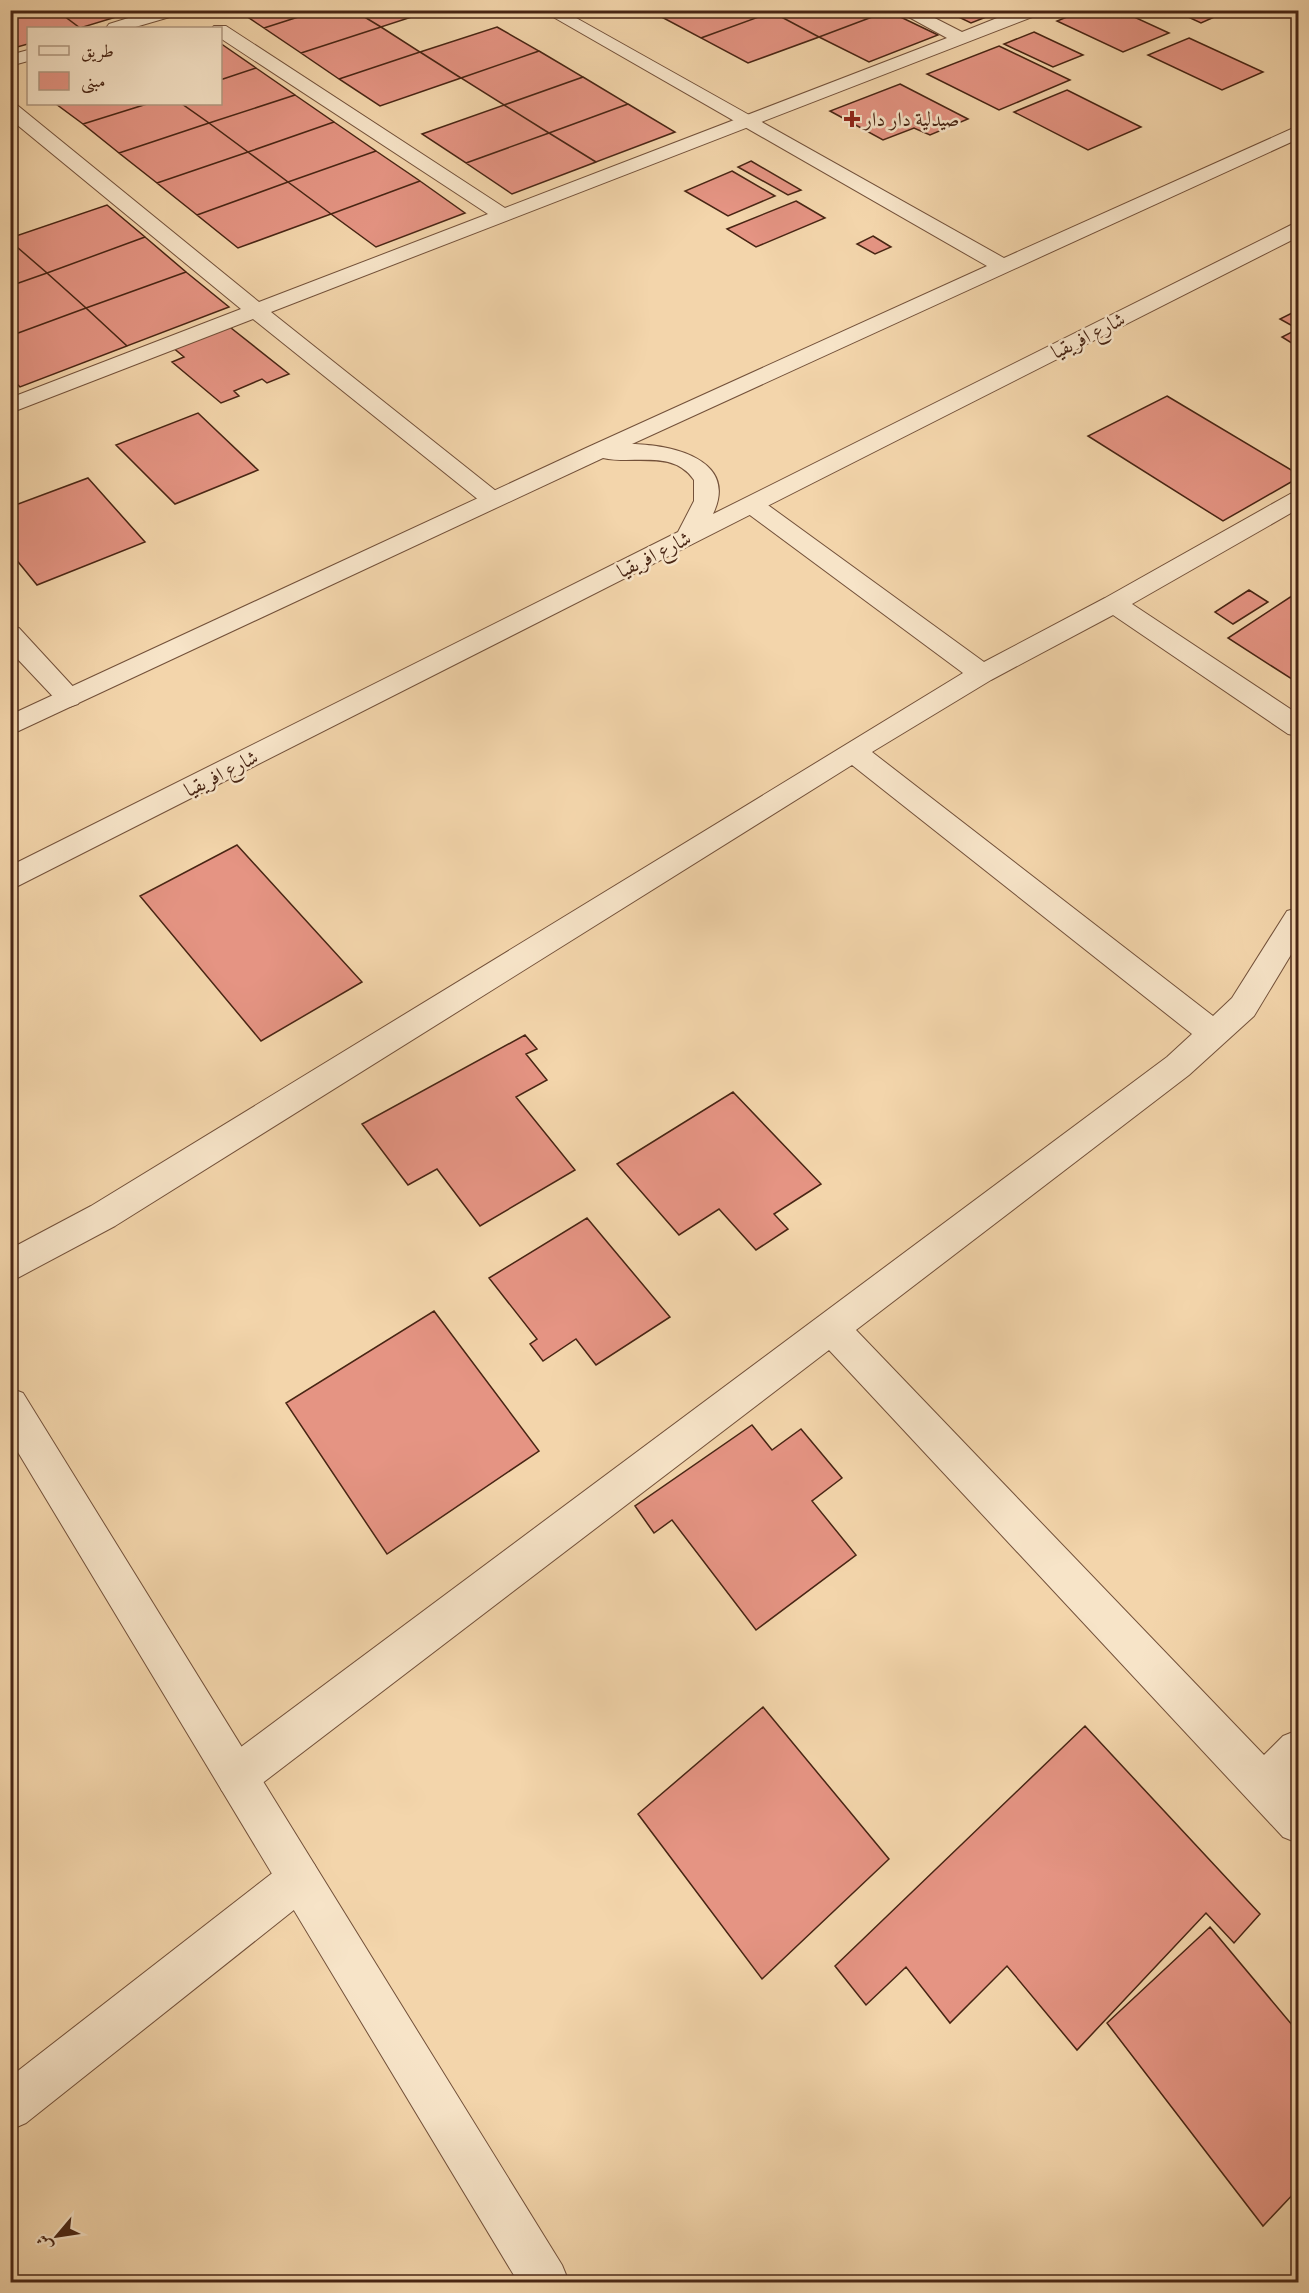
<svg xmlns="http://www.w3.org/2000/svg" width="1309" height="2293" viewBox="0 0 1309 2293" font-family="'IM FELL DW Pica',Amiri,serif">
<style>
.building{fill:#e59483;stroke:#482514;stroke-width:1.5}
.lines{fill:none;stroke-linecap:round;stroke-linejoin:round}
.minor-casing{stroke:#73513a;stroke-width:2}
.tertiary-casing{stroke:#73513a;stroke-width:2}
.minor{fill:#f7e4c8;fill-rule:evenodd}
.tertiary{fill:#f7e4c8;fill-rule:evenodd}
.poi-dot{fill:#8f2418;stroke:#f7e4c8;stroke-width:2}
.labels{text-anchor:middle;stroke-width:5;stroke-linejoin:round;paint-order:stroke}
.far-poi-label{font-size:20px;fill:#482514;stroke:#f7e4c8;text-anchor:start}
.far-street-label{font-size:20px;fill:#482514;stroke:#f7e4c8}
</style>
<rect width="100%" height="100%" fill="#f3d5ab"/>
<filter id="stains"><feTurbulence type="fractalNoise" baseFrequency=".00333" numOctaves="4"/><feColorMatrix values="0 0 0 0 .2 0 0 0 0 .09 0 0 0 0 .02 0 0 0 .5 -.17"/></filter>
<radialGradient id="worn" r=".72"><stop offset=".6" stop-color="#630" stop-opacity="0"/><stop offset="1" stop-color="#630" stop-opacity=".3"/></radialGradient>
<!-- building -->
<path class="building" d="M 27,10 L 56,10 L 80,28 L 28,28 L 28,44 L 10,49 L 10,15 Z
M 56,10 L 139,10 L 80,28 Z
M 237,10 L 320,10 L 264,28 Z
M 320,10 L 353,10 L 381,27 L 301,53 L 264,28 Z
M 353,10 L 433,10 L 381,27 Z
M 666,10 L 768,10 L 772,12 L 701,38 L 656,14 Z
M 777,10 L 888,10 L 888,11 L 819,37 L 772,12 Z
M 944,10 L 1004,10 L 971,23 Z
M 1084,10 L 1109,13 L 1119,10 L 1169,33 L 1123,52 L 1057,21 Z
M 1173,10 L 1230,10 L 1201,23 Z
M 888,11 L 938,35 L 869,62 L 819,37 Z
M 772,12 L 819,37 L 748,63 L 701,38 Z
M 381,27 L 420,52 L 339,79 L 301,53 Z
M 497,27 L 539,51 L 461,78 L 420,52 Z
M 1034,32 L 1083,55 L 1053,67 L 1004,44 Z
M 1189,38 L 1263,72 L 1222,90 L 1148,55 Z
M 220,43 L 256,68 L 220,80 Z
M 999,46 L 1070,80 L 999,110 L 927,74 Z
M 539,51 L 583,77 L 504,105 L 461,78 Z
M 420,52 L 461,78 L 380,106 L 339,79 Z
M 256,68 L 295,95 L 209,123 L 182,104 L 220,104 L 220,80 Z
M 583,77 L 628,104 L 549,133 L 504,105 Z
M 900,84 L 968,119 L 930,135 L 914,128 L 883,140 L 830,111 Z
M 1067,90 L 1141,127 L 1088,150 L 1014,112 Z
M 295,95 L 334,122 L 248,152 L 209,123 Z
M 56,104 L 147,104 L 83,124 Z
M 147,104 L 182,104 L 209,123 L 119,153 L 83,124 Z
M 628,104 L 675,132 L 596,162 L 549,133 Z
M 504,105 L 549,133 L 466,163 L 422,134 Z
M 334,122 L 376,151 L 288,182 L 248,152 Z
M 209,123 L 248,152 L 157,183 L 119,153 Z
M 549,133 L 596,162 L 512,194 L 466,163 Z
M 376,151 L 420,181 L 331,214 L 288,182 Z
M 248,152 L 288,182 L 197,215 L 157,183 Z
M 751,161 L 801,190 L 788,195 L 738,167 Z
M 732,171 L 775,196 L 728,216 L 685,191 Z
M 420,181 L 465,213 L 376,247 L 331,214 Z
M 288,182 L 331,214 L 238,248 L 197,215 Z
M 796,201 L 825,218 L 756,247 L 727,229 Z
M 107,205 L 145,237 L 47,273 L 10,241 L 10,238 Z
M 873,236 L 891,247 L 875,254 L 857,244 Z
M 145,237 L 186,272 L 86,308 L 47,273 Z
M 10,241 L 47,273 L 10,286 Z
M 186,272 L 229,307 L 127,346 L 86,308 Z
M 47,273 L 86,308 L 10,336 L 10,286 Z
M 86,308 L 127,346 L 20,387 L 10,377 L 10,336 Z
M 1298,310 L 1298,347 L 1282,337 L 1298,329 L 1280,319 Z
M 226,324 L 289,374 L 267,383 L 262,379 L 234,391 L 239,396 L 221,403 L 172,362 L 184,357 L 171,346 Z
M 1167,396 L 1298,474 L 1298,478 L 1223,521 L 1088,436 Z
M 198,413 L 258,470 L 175,504 L 116,445 Z
M 88,478 L 145,542 L 37,585 L 10,552 L 10,507 Z
M 1249,590 L 1268,602 L 1233,624 L 1215,612 Z
M 1298,592 L 1298,683 L 1228,638 Z
M 237,845 L 362,982 L 261,1041 L 140,896 Z
M 525,1035 L 537,1049 L 526,1054 L 547,1080 L 516,1097 L 575,1170 L 480,1226 L 437,1169 L 408,1185 L 362,1124 Z
M 733,1092 L 821,1184 L 774,1214 L 788,1229 L 756,1250 L 719,1209 L 679,1235 L 617,1164 Z
M 587,1218 L 670,1317 L 596,1365 L 576,1339 L 543,1361 L 530,1344 L 537,1339 L 489,1278 Z
M 434,1311 L 539,1451 L 387,1554 L 286,1403 Z
M 752,1425 L 772,1450 L 801,1429 L 842,1478 L 812,1501 L 856,1555 L 756,1630 L 672,1520 L 654,1533 L 635,1506 Z
M 763,1707 L 889,1859 L 762,1979 L 638,1814 Z
M 1085,1726 L 1260,1914 L 1234,1943 L 1206,1913 L 1077,2050 L 1007,1966 L 950,2023 L 906,1967 L 866,2005 L 835,1966 Z
M 1210,1927 L 1298,2032 L 1298,2189 L 1263,2226 L 1107,2023 Z"/>
<g class="lines">
<defs>
<path id="minor" d="M 154,10 L 182,10 L 180,14 L 132,28 L 106,28 L 109,24 Z
M 896,10 L 919,10 L 962,32 L 1017,10 L 1042,10 L 1040,14 L 271,312 L 501,495 L 505,500 L 501,505 L 493,507 L 485,505 L 253,319 L 10,413 L 10,398 L 241,309 L 10,119 L 10,104 L 17,105 L 259,302 L 488,214 L 220,38 L 220,28 L 212,28 L 214,26 L 226,26 L 505,208 L 947,38 Z
M 28,50 L 28,61 L 10,66 L 10,55 Z
M 1298,492 L 1298,509 L 1132,604 L 1298,714 L 1298,736 L 1288,734 L 1113,615 L 991,680 L 872,752 L 1213,1016 L 1232,998 L 1287,911 L 1298,908 L 1298,943 L 1254,1016 L 1189,1075 L 856,1330 L 1264,1755 L 1283,1736 L 1298,1730 L 1298,1780 L 1292,1786 L 1298,1792 L 1298,1843 L 1283,1837 L 829,1350 L 252,1791 L 237,1797 L 222,1791 L 216,1776 L 222,1761 L 1167,1057 L 1192,1034 L 852,765 L 115,1226 L 10,1282 L 10,1249 L 91,1206 L 963,673 L 743,510 L 740,505 L 743,500 L 752,498 L 761,500 L 984,662 L 1105,598 L 1290,494 Z
M 10,626 L 19,628 L 78,692 L 82,698 L 78,704 L 69,707 L 60,704 L 10,651 Z
M 299,1857 L 314,1864 L 321,1879 L 314,1894 L 26,2123 L 10,2130 L 10,2077 L 284,1864 Z"/>
<path id="tertiary" d="M 541,10 L 562,10 L 1004,258 L 1298,126 L 1298,139 L 632,444 C 672,445 739,459 713,514 L 1291,225 L 1298,223 L 1298,237 L 10,890 L 10,866 L 678,532 L 694,501 L 694,480 C 673,449 633,465 603,458 L 10,735 L 10,715 L 586,448 L 987,266 Z
M 10,1388 L 23,1393 L 562,2265 L 569,2282 L 518,2282 L 10,1439 Z"/>
</defs>
<!-- minor casing -->
<use href="#minor" class="minor-casing"/>
<!-- tertiary casing -->
<use href="#tertiary" class="tertiary-casing"/>
<!-- minor -->
<use href="#minor" class="minor"/>
<!-- tertiary -->
<use href="#tertiary" class="tertiary"/>
</g>
<!-- markers -->
<path class="poi-dot" d="M849 110h6v6h6v6h-6v6h-6v-6h-6v-6h6z"/>
<g class="labels">
<!-- far-poi labels -->
<g class="far-poi-label">
<text x="864" y="126">صيدلية دار دار</text>
</g>
<!-- far-street labels -->
<g class="far-street-label">
<text transform="translate(1088 335) rotate(-27)" y="7">شارع افريقيا</text>
<text transform="translate(654 554) rotate(-27)" y="7">شارع افريقيا</text>
<text transform="translate(221 773) rotate(-27)" y="7">شارع افريقيا</text>
</g>
</g>
<!-- margin -->
<rect width="1309" height="2293" fill="none" stroke="#f3d5ab" stroke-width="36"/>
<rect x="12" y="12" width="1285" height="2269" fill="none" stroke="#482514" stroke-width="3"/>
<rect x="18" y="18" width="1273" height="2257" fill="none" stroke="#482514" stroke-width="1.5"/>
<!-- legend -->
<rect x="27" y="27" width="195" height="78" fill="#f7e4c8" stroke="#b19880" stroke-width="1.5"/>
<rect x="39" y="46" width="30" height="9" fill="#f7e4c8" stroke="#b19880" stroke-width="1.5"/>
<text x="81" y="57" font-size="18" fill="#482514">طريق</text>
<rect x="39" y="72" width="30" height="18" fill="#e59483" stroke="#b19880" stroke-width="1.5"/>
<text x="81" y="87" font-size="18" fill="#482514">مبنى</text>
<!-- north arrow -->
<g transform="translate(57 2236) rotate(241)" stroke="#f7e4c8" stroke-width="4.5" paint-order="stroke">
<path d="M0-4.5L10 22L0 15L-10 22Z" fill="#482514"/>
<text y="-9" font-size="16" font-weight="bold" text-anchor="middle" fill="#482514">ش</text>
</g>
<rect width="100%" height="100%" filter="url(#stains)"/>
<rect width="100%" height="100%" fill="url(#worn)"/>
</svg>
